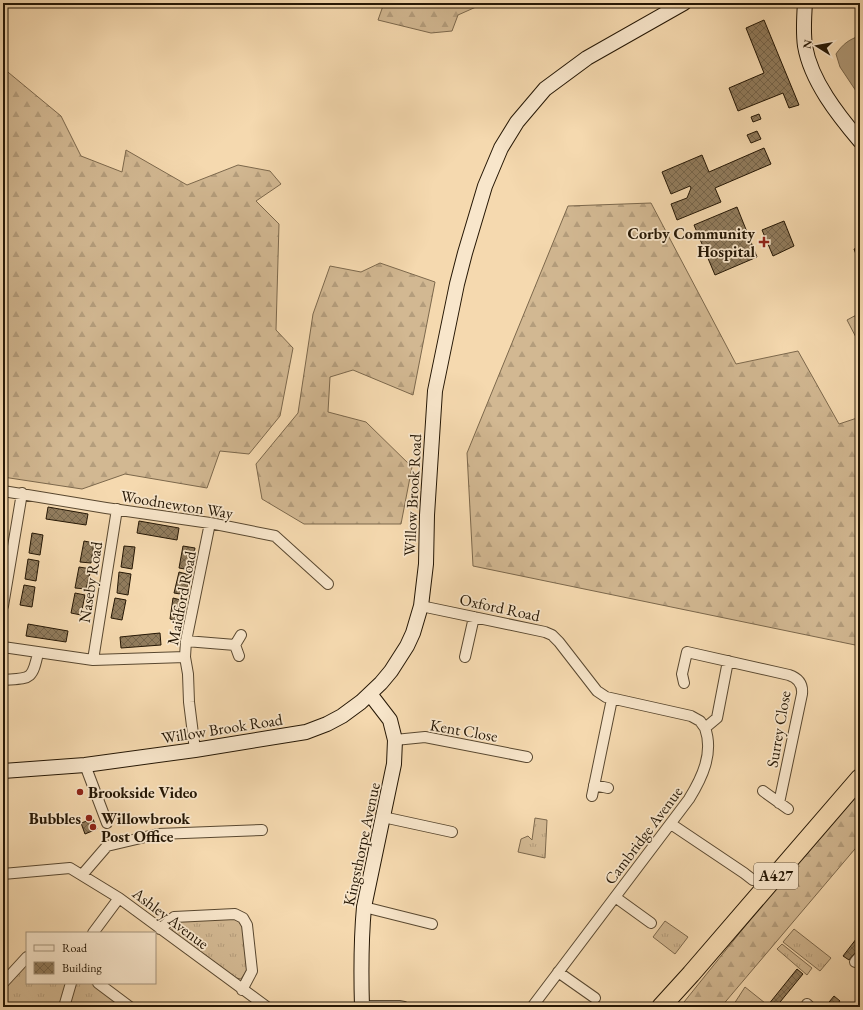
<svg xmlns="http://www.w3.org/2000/svg" width="863" height="1010" viewBox="0 0 863 1010" font-family="'EB Garamond',serif">
<style>
.grass{fill:url(#grass-tufts);stroke:#7c684c}
.forest{fill:url(#forest-firs);stroke:#7c684c}
.water{fill:#ae9775;stroke:#776448}
.building{fill:url(#building-cross-hatch);stroke:#251705}
.lines{fill:none;stroke-linecap:round;stroke-linejoin:round}
.street-casing{stroke:#594830;stroke-width:12}
.secondary-casing{stroke:#251705;stroke-width:16}
.highway-casing{stroke:#251705;stroke-width:20}
.street{stroke:#f8e6cb;stroke-width:10}
.secondary{stroke:#f8e6cb;stroke-width:14}
.highway{stroke:#f5d9af;stroke-width:18}
.poi-dot{fill:#8f2418;stroke:#f8e6cb;stroke-width:1.5}
.labels{text-anchor:middle;stroke-width:3.5;stroke-linejoin:round;paint-order:stroke}
.shield{fill:#f8e6cb;stroke:#645540;stroke-width:1}
.shield-label{font-size:15px;font-weight:bold;fill:#251705}
.poi-label{font-size:16px;font-weight:bold;fill:#251705;stroke:#f8e6cb;text-anchor:end}
.street-label{font-size:16px;fill:#251705;stroke:#f8e6cb}
</style>
<defs>
<pattern id="grass-tufts" width="24" height="20" patternUnits="userSpaceOnUse"><rect width="24" height="20" fill="#d2b892"/><path d="M3 7l-1-3M5 7V3M7 7l1-3M15 17l-1-3M17 17v-4M19 17l1-3" fill="none" stroke="#b49d7c"/></pattern>
<pattern id="forest-firs" width="22" height="20" patternUnits="userSpaceOnUse"><rect width="22" height="20" fill="#d2b892"/><path d="M5 1l3.5 6h-7zM16 11l3.5 6h-7z" fill="#b49d7c"/></pattern>
<pattern id="building-cross-hatch" width="8" height="8" patternUnits="userSpaceOnUse"><rect width="8" height="8" fill="#917c5d"/><path d="M0 0l8 8M0 8l8-8" fill="none" stroke="#76654b"/></pattern>
</defs>
<rect width="100%" height="100%" fill="#f5d9af"/>
<filter id="stains"><feTurbulence type="fractalNoise" baseFrequency=".005" numOctaves="4"/><feColorMatrix values="0 0 0 0 .2 0 0 0 0 .09 0 0 0 0 .02 0 0 0 .5 -.17"/></filter>
<radialGradient id="worn" r=".72"><stop offset=".6" stop-color="#630" stop-opacity="0"/><stop offset="1" stop-color="#630" stop-opacity=".3"/></radialGradient>
<!-- grass -->
<path class="grass" d="M 535,818 L 547,820 L 545,858 L 518,852 L 521,839 L 528,836 L 532,840 Z
M 231,916 L 238,921 L 244,929 L 247,970 L 241,979 L 236,978 L 172,931 L 172,925 L 178,920 Z
M 665,921 L 688,937 L 675,954 L 653,937 Z
M 794,929 L 831,958 L 820,971 L 783,942 Z
M 782,944 L 812,968 L 807,975 L 777,949 Z
M 27,961 L 27,983 L 66,983 L 60,1007 L 3,1007 L 3,988 Z
M 76,983 L 90,983 L 98,987 L 120,1007 L 69,1007 Z
M 745,987 L 770,1007 L 732,1007 Z"/>
<!-- forest -->
<path class="forest" d="M 384,3 L 485,3 L 458,15 L 452,31 L 431,33 L 378,20 Z
M 3,68 L 61,116 L 81,156 L 122,172 L 126,150 L 187,185 L 238,165 L 270,171 L 281,184 L 256,201 L 279,224 L 276,330 L 293,348 L 280,416 L 249,454 L 220,451 L 207,488 L 125,474 L 82,489 L 3,477 Z
M 651,203 L 736,364 L 798,351 L 839,424 L 860,417 L 860,646 L 473,566 L 467,453 L 568,206 Z
M 380,263 L 435,282 L 413,395 L 353,370 L 330,377 L 328,412 L 366,422 L 412,467 L 401,524 L 304,524 L 262,499 L 256,464 L 298,413 L 313,314 L 330,266 L 361,272 Z
M 860,313 L 860,345 L 847,320 Z
M 860,792 L 860,843 L 721,1007 L 680,1007 L 771,894 Z"/>
<!-- water -->
<path class="water" d="M 860,36 L 860,97 L 840,67 L 836,54 C 842,45 849,39 860,36 Z"/>
<!-- building -->
<path class="building" d="M 764,20 L 799,105 L 789,108 L 783,93 L 738,111 L 729,88 L 764,73 L 746,28 Z
M 759,114 L 761,119 L 753,122 L 751,117 Z
M 757,131 L 761,139 L 751,143 L 747,135 Z
M 764,148 L 771,164 L 715,188 L 721,202 L 677,220 L 671,204 L 687,198 L 691,188 L 690,186 L 671,194 L 662,172 L 702,155 L 709,172 Z
M 737,207 L 757,257 L 715,275 L 694,225 Z
M 784,221 L 794,246 L 773,256 L 762,230 Z
M 860,247 L 860,265 L 854,249 Z
M 48,507 L 88,514 L 86,525 L 46,519 Z
M 139,521 L 179,528 L 177,540 L 137,533 Z
M 32,533 L 43,535 L 40,555 L 29,553 Z
M 84,541 L 94,543 L 91,563 L 80,562 Z
M 124,546 L 135,547 L 132,569 L 121,567 Z
M 183,546 L 195,548 L 191,570 L 179,568 Z
M 28,559 L 39,561 L 36,581 L 25,579 Z
M 79,567 L 91,569 L 86,589 L 75,588 Z
M 119,572 L 131,574 L 128,595 L 117,593 Z
M 179,572 L 190,575 L 186,595 L 174,593 Z
M 24,585 L 35,587 L 32,607 L 20,605 Z
M 75,593 L 85,595 L 81,615 L 71,613 Z
M 115,598 L 126,600 L 122,620 L 111,618 Z
M 173,598 L 185,601 L 181,621 L 170,619 Z
M 28,624 L 68,631 L 66,642 L 26,636 Z
M 160,633 L 161,645 L 121,648 L 120,637 Z
M 93,819 L 97,829 L 85,834 L 81,823 Z
M 860,934 L 860,947 L 849,960 L 843,956 Z
M 797,969 L 803,974 L 776,1007 L 770,1007 L 768,1005 Z
M 834,996 L 840,1001 L 835,1007 L 825,1007 Z"/>
<g class="lines">
<defs>
<path id="street" d="M 3,491 L 106,508 L 210,523 L 275,536 L 328,584
M 3,606 L 22,493
M 421,606 L 545,632 L 552,635 L 559,642 L 597,691 L 606,697 L 691,716 L 700,721 L 705,728
M 186,641 L 235,645
M 3,647 L 93,660 L 185,657
M 239,656 L 235,645 L 241,635
M 465,657 L 474,617
M 93,660 L 117,509
M 3,680 C 30,678 32,681 38,653
M 684,683 L 682,674 L 687,652 L 789,675 C 798,678 803,684 802,694 L 779,803
M 395,740 L 425,737 L 527,757
M 195,750 L 189,702 L 188,674 L 185,657 L 186,641 L 210,523
M 85,765 L 107,823
M 594,785 L 608,788
M 763,791 L 788,809
M 592,796 L 612,699
M 383,817 L 452,832
M 671,824 L 744,873 L 753,880
M 3,874 L 70,868 L 119,898 L 267,1007
M 82,875 L 107,846 L 158,834 L 262,830
M 615,897 L 651,923
M 364,907 L 432,924
M 160,929 L 174,917 L 235,914 L 243,918 L 247,925 L 252,971 L 242,990
M 93,933 L 119,898
M 855,962 L 860,956
M 558,972 L 595,998
M 3,983 L 27,957
M 98,983 L 130,1007
M 807,1004 L 810,1007
M 362,1006 L 399,1006 L 404,1007
M 64,1007 L 71,983
M 532,1007 L 689,799 C 702,778 714,753 705,728 L 717,718 L 728,661"/>
<path id="secondary" d="M 805,3 C 804,17 803,32 805,46 C 811,81 838,115 860,141
M 3,771 L 85,765 L 195,750 L 306,732 L 327,724 L 342,716 L 361,702 L 381,683 L 391,671 L 407,646 L 413,633 L 421,606 L 426,564 L 427,515 L 435,391 L 457,284 L 465,253 L 485,186 L 501,148 L 517,122 L 545,89 L 587,58 L 684,3
M 362,1007 C 361,973 361,940 364,907 L 394,764 L 395,740 L 390,720 L 370,694"/>
<path id="highway" d="M 661,1007 L 691,974 L 860,778"/>
</defs>
<!-- street casing -->
<use href="#street" class="street-casing"/>
<!-- secondary casing -->
<use href="#secondary" class="secondary-casing"/>
<!-- highway casing -->
<use href="#highway" class="highway-casing"/>
<!-- street -->
<use href="#street" class="street"/>
<!-- secondary -->
<use href="#secondary" class="secondary"/>
<!-- highway -->
<use href="#highway" class="highway"/>
</g>
<!-- markers -->
<g class="poi-dot">
<path d="M762 236h4v4h4v4h-4v4h-4v-4h-4v-4h4z"/>
<circle cx="80" cy="792" r="4"/>
<circle cx="89" cy="818" r="4"/>
<circle cx="93" cy="827" r="4"/>
</g>
<g class="labels">
<!-- shield labels -->
<rect class="shield" x="754" y="863" width="44" height="26" rx="3"/>
<g class="shield-label">
<text x="776" y="881">A427</text>
</g>
<!-- poi labels -->
<g class="poi-label">
<text x="755" y="239">Corby Community<tspan x="755" dy="18">Hospital</tspan></text>
<text x="88" y="798" text-anchor="start">Brookside Video</text>
<text x="81" y="824">Bubbles</text>
<text x="101" y="824" text-anchor="start">Willowbrook<tspan x="101" dy="18">Post Office</tspan></text>
</g>
<!-- street labels -->
<g class="street-label">
<text transform="translate(412 495) rotate(-87)" y="6">Willow Brook Road</text>
<text transform="translate(177 504) rotate(9)" y="6">Woodnewton Way</text>
<text transform="translate(90 582) rotate(-81)" y="6">Naseby Road</text>
<text transform="translate(181 598) rotate(-79)" y="6">Maidford Road</text>
<text transform="translate(500 607) rotate(12)" y="6">Oxford Road</text>
<text transform="translate(222 728) rotate(-9)" y="6">Willow Brook Road</text>
<text transform="translate(778 729) rotate(-80)" y="6">Surrey Close</text>
<text transform="translate(464 730) rotate(10)" y="6">Kent Close</text>
<text transform="translate(643 835) rotate(-53)" y="6">Cambridge Avenue</text>
<text transform="translate(361 844) rotate(-78)" y="6">Kingsthorpe Avenue</text>
<text transform="translate(171 918) rotate(37)" y="6">Ashley Avenue</text>
</g>
</g>
<!-- margin -->
<rect width="863" height="1010" fill="none" stroke="#f5d9af" stroke-width="16"/>
<rect x="4" y="4" width="855" height="1002" fill="none" stroke="#251705" stroke-width="2"/>
<rect x="8" y="8" width="847" height="994" fill="none" stroke="#251705"/>
<!-- legend -->
<rect x="26" y="932" width="130" height="52" fill="#f8e6cb" stroke="#a4937c"/>
<rect x="34" y="945" width="20" height="6" fill="#f8e6cb" stroke="#a4937c"/>
<text x="62" y="952" font-size="12" fill="#251705">Road</text>
<rect x="34" y="962" width="20" height="12" fill="url(#building-cross-hatch)" stroke="#a4937c"/>
<text x="62" y="972" font-size="12" fill="#251705">Building</text>
<!-- north arrow -->
<g transform="translate(817 46) rotate(281)" stroke="#f8e6cb" stroke-width="3" paint-order="stroke">
<path d="M0-3L7 15L0 10L-7 15Z" fill="#251705"/>
<text y="-6" font-size="11" font-weight="bold" text-anchor="middle" fill="#251705">N</text>
</g>
<rect width="100%" height="100%" filter="url(#stains)"/>
<rect width="100%" height="100%" fill="url(#worn)"/>
</svg>
